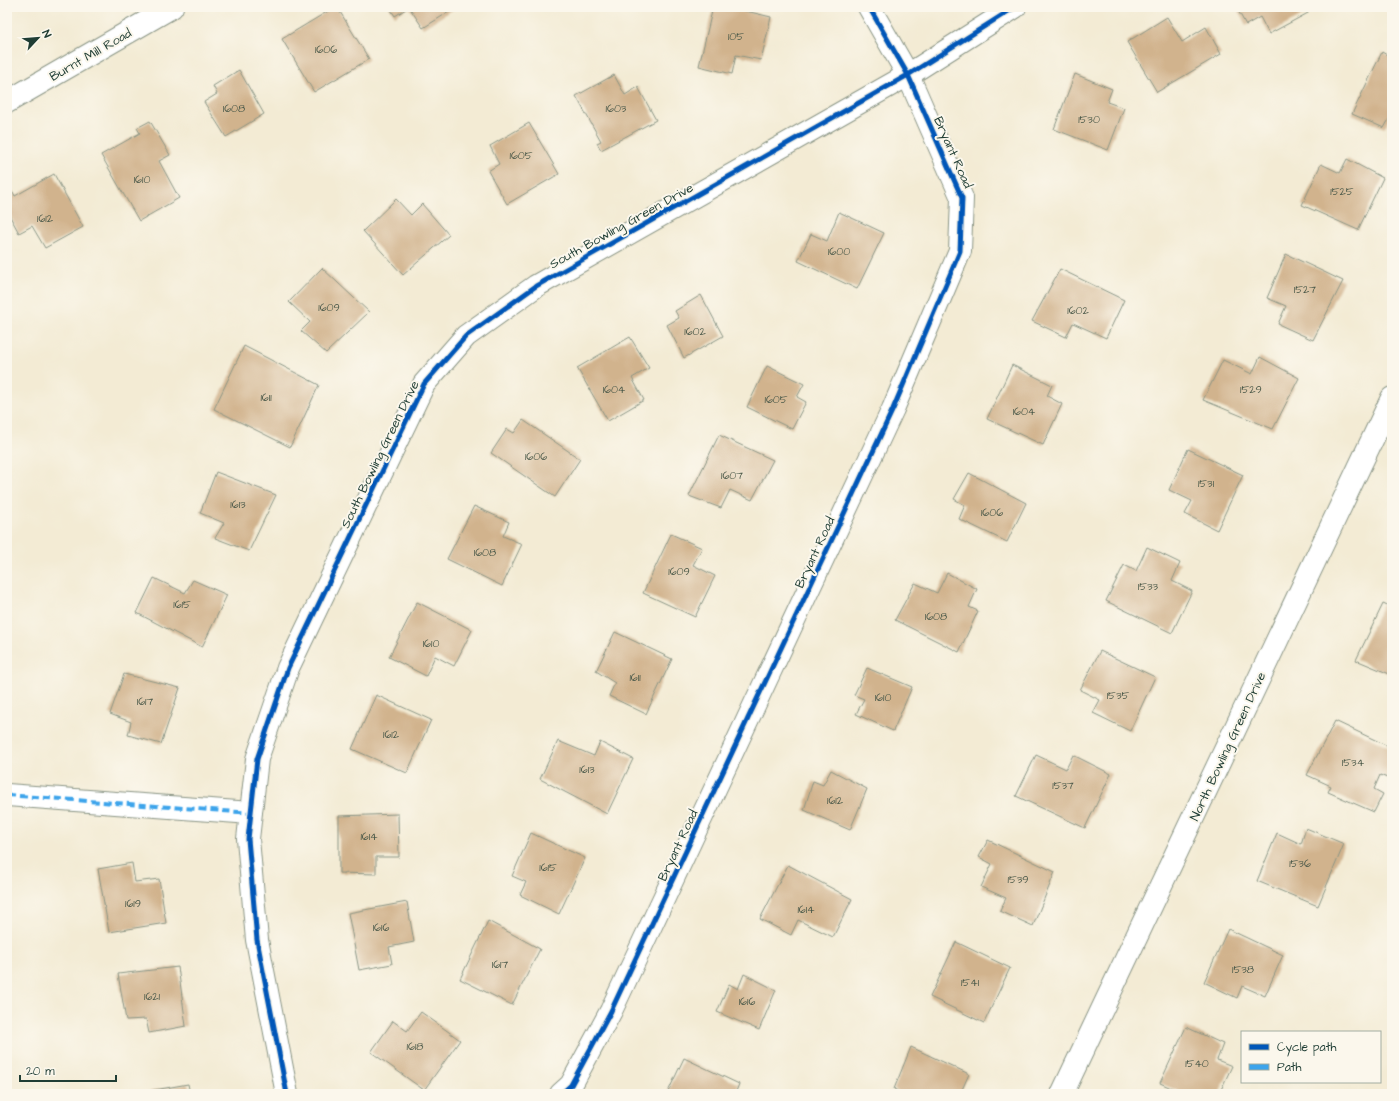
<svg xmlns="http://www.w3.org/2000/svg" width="1399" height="1101" viewBox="0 0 1399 1101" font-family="'Architects Daughter',sans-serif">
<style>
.building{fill:#d1b38d}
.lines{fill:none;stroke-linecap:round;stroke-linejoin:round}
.minor-casing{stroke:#899484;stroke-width:24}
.major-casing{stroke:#899484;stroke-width:24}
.minor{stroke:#fff;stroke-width:22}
.major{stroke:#fff;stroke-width:22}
.quiet{stroke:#3da4eb;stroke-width:4;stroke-dasharray:8 4;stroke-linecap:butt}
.cycleway-casing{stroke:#fbf7ec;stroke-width:8}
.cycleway{stroke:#0057b8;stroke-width:5}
.labels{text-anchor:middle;stroke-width:4;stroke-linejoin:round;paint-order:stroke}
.number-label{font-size:11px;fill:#4c5a4a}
.street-label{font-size:13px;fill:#1f3d34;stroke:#fbf7ec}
</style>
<rect width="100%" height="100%" fill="#fbf7ec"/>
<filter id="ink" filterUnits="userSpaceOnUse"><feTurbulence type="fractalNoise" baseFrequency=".025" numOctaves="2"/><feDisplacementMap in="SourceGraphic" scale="8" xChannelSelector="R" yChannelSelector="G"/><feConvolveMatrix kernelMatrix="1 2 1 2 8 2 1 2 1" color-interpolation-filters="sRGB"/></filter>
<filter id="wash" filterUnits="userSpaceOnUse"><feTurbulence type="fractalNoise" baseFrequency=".012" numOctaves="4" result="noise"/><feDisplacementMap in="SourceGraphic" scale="16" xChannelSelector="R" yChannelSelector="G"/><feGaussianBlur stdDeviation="0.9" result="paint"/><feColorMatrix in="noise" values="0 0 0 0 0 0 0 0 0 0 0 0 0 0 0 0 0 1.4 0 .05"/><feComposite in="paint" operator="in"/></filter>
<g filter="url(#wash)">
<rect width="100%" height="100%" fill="#f3ebd4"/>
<g id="blocks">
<!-- building -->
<path class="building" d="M 335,7 L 337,7 L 369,59 L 314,92 L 282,39 Z
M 389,7 L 409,7 L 395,16 Z
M 409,7 L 457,7 L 423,28 Z
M 713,7 L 729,7 L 771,17 L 761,60 L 736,55 L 732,74 L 699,66 Z
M 1236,7 L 1305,7 L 1308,13 L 1269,34 L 1260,17 L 1246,25 Z
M 1167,17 L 1182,42 L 1206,27 L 1221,54 L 1157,92 L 1127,42 Z
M 1382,52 L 1392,58 L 1392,114 L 1384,128 L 1352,114 Z
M 239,70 L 264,114 L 226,137 L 204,102 L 217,94 L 213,86 Z
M 1075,74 L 1112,89 L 1107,102 L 1124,108 L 1108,150 L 1054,129 Z
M 614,75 L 625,95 L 638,87 L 656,120 L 601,150 L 597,143 L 601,141 L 576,96 Z
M 150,121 L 170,155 L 159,161 L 179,198 L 139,221 L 101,155 L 140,133 L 137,128 Z
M 529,123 L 559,174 L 507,204 L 488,171 L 499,164 L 490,146 Z
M 1347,159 L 1383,178 L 1358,230 L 1302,205 L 1321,164 L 1340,173 Z
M 54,174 L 83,227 L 45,248 L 32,226 L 19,233 L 7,211 L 7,196 L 13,192 L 15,196 Z
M 396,199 L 411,215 L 422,204 L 449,235 L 403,275 L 363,231 Z
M 839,212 L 884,233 L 857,289 L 798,261 L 811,234 L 827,241 Z
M 1286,254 L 1343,281 L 1313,340 L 1278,324 L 1286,306 L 1267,298 Z
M 322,268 L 369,312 L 326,353 L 301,331 L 310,322 L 289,302 Z
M 1060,269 L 1124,300 L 1106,338 L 1073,323 L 1066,337 L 1032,321 Z
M 701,295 L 723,336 L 684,358 L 667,325 L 679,318 L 675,311 Z
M 630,337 L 649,368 L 632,378 L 644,400 L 608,421 L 577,368 Z
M 244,346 L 319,385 L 290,447 L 214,409 Z
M 1260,357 L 1299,378 L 1273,429 L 1203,400 L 1223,360 L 1252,374 Z
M 1012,365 L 1052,385 L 1047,396 L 1062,404 L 1043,445 L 987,419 Z
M 767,366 L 804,384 L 797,397 L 806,402 L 792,429 L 747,407 Z
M 523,420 L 580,459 L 555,497 L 491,453 L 507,429 L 514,433 Z
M 719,435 L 773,460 L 752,500 L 730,490 L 721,508 L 689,496 Z
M 1188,449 L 1243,475 L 1217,530 L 1185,514 L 1192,501 L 1169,490 Z
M 216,472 L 276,495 L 249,551 L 215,538 L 224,523 L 200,513 Z
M 969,473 L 1026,503 L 1007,542 L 959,519 L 965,505 L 954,499 Z
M 474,506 L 509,522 L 503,536 L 522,544 L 502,586 L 447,559 Z
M 671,534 L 702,548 L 693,565 L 715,576 L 695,617 L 643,593 Z
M 1147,547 L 1180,563 L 1172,581 L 1192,591 L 1172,633 L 1106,601 L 1124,565 L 1136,571 Z
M 947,573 L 977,589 L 969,607 L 978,611 L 959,652 L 895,620 L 915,583 L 937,593 Z
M 154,578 L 185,593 L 193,580 L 227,595 L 202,647 L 137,613 Z
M 417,602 L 472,630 L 454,666 L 435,656 L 426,676 L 389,657 Z
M 1383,604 L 1392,608 L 1392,675 L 1356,660 Z
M 615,632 L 672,659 L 646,714 L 609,696 L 615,683 L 596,671 Z
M 1100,651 L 1155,677 L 1130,731 L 1093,713 L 1100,700 L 1080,690 Z
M 867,668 L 912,687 L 893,731 L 856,714 L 864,699 L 854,695 Z
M 124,674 L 180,688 L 161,744 L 128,735 L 131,722 L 110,714 Z
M 376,695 L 431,720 L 407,773 L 352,749 Z
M 1335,721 L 1392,748 L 1392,780 L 1380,775 L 1374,789 L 1383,794 L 1374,812 L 1328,792 L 1331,786 L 1307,775 Z
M 558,741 L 594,756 L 600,742 L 633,759 L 607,814 L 540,779 Z
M 1036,755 L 1066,769 L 1073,755 L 1111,774 L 1085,828 L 1016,796 Z
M 831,770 L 867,789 L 850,830 L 804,810 L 813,781 L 823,785 Z
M 398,814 L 399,857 L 376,857 L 376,874 L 339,873 L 339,816 Z
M 1306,828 L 1344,844 L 1318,906 L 1257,881 L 1277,833 L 1301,844 Z
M 531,833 L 585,858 L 559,914 L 520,895 L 526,882 L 512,876 Z
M 988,840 L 1055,872 L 1033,926 L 1000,911 L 1006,898 L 981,887 L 992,864 L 979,857 Z
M 132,863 L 135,882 L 159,879 L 166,923 L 109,932 L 98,869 Z
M 788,865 L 852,899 L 833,937 L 798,920 L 791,935 L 760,919 Z
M 407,902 L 414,942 L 389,947 L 392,964 L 359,970 L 348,913 Z
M 488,921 L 540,949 L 512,1005 L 460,979 Z
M 1228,929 L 1283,955 L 1265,996 L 1242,986 L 1237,998 L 1204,982 Z
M 956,942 L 1010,968 L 984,1023 L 930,997 Z
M 178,967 L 186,1026 L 149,1033 L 146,1019 L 126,1020 L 118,974 Z
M 744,974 L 776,990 L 759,1030 L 717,1012 L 729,984 L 738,989 Z
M 421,1012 L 460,1040 L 424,1090 L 371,1052 L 393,1021 L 407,1031 Z
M 1186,1027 L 1223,1044 L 1217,1060 L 1232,1066 L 1219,1094 L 1185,1094 L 1160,1083 Z
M 911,1047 L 969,1074 L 960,1094 L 900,1094 L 901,1093 L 894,1089 Z
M 684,1058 L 739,1084 L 735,1094 L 667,1094 Z
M 188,1084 L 190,1094 L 150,1094 L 149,1091 Z"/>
</g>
</g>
<g filter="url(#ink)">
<use href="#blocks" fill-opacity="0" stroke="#899484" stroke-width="1"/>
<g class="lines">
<defs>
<path id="minor" d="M 7,795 L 251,813
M 287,1094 L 257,940 L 248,839 L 257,759 L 288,668 L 424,384 L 466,336 L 536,286 L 908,75 L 1015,7
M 561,1094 L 571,1085 L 611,1011 L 893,409 L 960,251 L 962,198 L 908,75 L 869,7
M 1062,1094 L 1392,398"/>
<path id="major" d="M 7,102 L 172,7"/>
</defs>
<!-- minor casing -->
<use href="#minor" class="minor-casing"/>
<!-- major casing -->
<use href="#major" class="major-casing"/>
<!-- minor -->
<use href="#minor" class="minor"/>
<!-- major -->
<use href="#major" class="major"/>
<!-- quiet -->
<path class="quiet" d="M 7,795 L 251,813"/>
<defs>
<path id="cycleway" d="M 287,1094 L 257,940 L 248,839 L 257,759 L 288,668 L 424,384 L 466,336 L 536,286 L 908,75 L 1015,7
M 561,1094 L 571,1085 L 611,1011 L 893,409 L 960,251 L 962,198 L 908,75 L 869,7"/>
</defs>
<!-- cycleway casing -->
<use href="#cycleway" class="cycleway-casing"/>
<!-- cycleway -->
<use href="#cycleway" class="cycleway"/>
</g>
</g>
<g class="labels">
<!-- number labels -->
<g class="number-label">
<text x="736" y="40">105</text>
<text x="326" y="53">1606</text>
<text x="234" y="112">1608</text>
<text x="616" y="112">1603</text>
<text x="1089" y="123">1530</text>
<text x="521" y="159">1605</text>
<text x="142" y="183">1610</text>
<text x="1342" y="195">1525</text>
<text x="45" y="222">1612</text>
<text x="839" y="255">1600</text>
<text x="1305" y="293">1527</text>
<text x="329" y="311">1609</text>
<text x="1078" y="314">1602</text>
<text x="695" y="335">1602</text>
<text x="614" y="393">1604</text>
<text x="1251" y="393">1529</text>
<text x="266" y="401">1611</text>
<text x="776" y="403">1605</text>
<text x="1024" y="415">1604</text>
<text x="536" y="460">1606</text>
<text x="732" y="479">1607</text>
<text x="1206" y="487">1531</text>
<text x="238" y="508">1613</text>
<text x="992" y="516">1606</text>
<text x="485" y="556">1608</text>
<text x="679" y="575">1609</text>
<text x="1148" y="590">1533</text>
<text x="182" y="608">1615</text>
<text x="936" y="620">1608</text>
<text x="431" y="647">1610</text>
<text x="635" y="681">1611</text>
<text x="1118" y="699">1535</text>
<text x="883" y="701">1610</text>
<text x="145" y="705">1617</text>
<text x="391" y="738">1612</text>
<text x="1353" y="766">1534</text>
<text x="587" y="773">1613</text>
<text x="1063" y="789">1537</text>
<text x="835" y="804">1612</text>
<text x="369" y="840">1614</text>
<text x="1300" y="867">1536</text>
<text x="548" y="871">1615</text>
<text x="1018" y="883">1539</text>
<text x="133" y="907">1619</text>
<text x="806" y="913">1614</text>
<text x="381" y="931">1616</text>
<text x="500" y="968">1617</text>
<text x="1243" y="973">1538</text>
<text x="970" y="986">1541</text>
<text x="152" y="1000">1621</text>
<text x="747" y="1005">1616</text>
<text x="415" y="1050">1618</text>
<text x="1197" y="1067">1540</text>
</g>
<!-- street labels -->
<g class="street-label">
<text transform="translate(90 54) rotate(-30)" y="5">Burnt Mill Road</text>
<text transform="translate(954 152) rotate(66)" y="5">Bryant Road</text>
<text transform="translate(621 225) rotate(-29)" y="5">South Bowling Green Drive</text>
<text transform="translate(379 454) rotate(-64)" y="5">South Bowling Green Drive</text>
<text transform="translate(814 552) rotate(-65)" y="5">Bryant Road</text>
<text transform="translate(1227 746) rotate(-65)" y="5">North Bowling Green Drive</text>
<text transform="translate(677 845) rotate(-65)" y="5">Bryant Road</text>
</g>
</g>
<!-- margin -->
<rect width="1399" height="1101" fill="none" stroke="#fbf7ec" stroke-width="24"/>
<!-- legend -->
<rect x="1241" y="1031" width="140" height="52" fill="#fbf7ec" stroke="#a3ada2"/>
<rect x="1249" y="1044" width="20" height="6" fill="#0057b8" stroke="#a3ada2"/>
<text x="1277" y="1051" font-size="12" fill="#1f3d34">Cycle path</text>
<rect x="1249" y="1064" width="20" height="6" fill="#3da4eb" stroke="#a3ada2"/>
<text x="1277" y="1071" font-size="12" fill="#1f3d34">Path</text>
<!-- north arrow -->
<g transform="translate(38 38) rotate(64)" stroke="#fbf7ec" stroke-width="3" paint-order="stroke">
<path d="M0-3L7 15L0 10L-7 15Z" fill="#1f3d34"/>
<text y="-6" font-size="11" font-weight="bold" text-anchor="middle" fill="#1f3d34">N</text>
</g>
<!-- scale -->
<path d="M20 1075v6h96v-6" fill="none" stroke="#1f3d34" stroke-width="2"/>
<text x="26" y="1075" font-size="12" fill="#1f3d34" stroke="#fbf7ec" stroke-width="3" paint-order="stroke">20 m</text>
</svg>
